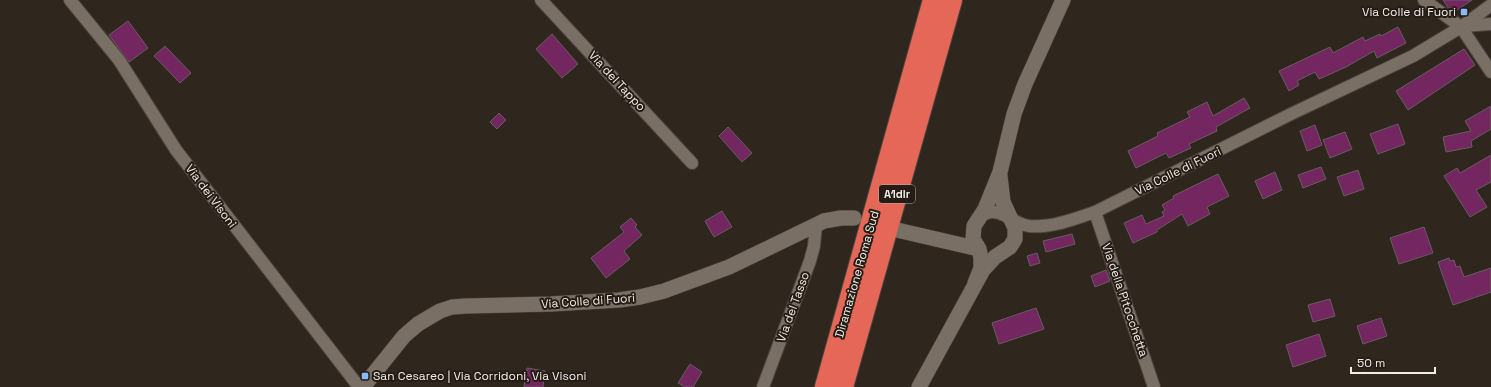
<svg xmlns="http://www.w3.org/2000/svg" width="1491" height="387" viewBox="0 0 1491 387" font-family="'Space Grotesk',sans-serif">
<style>
.building{fill:#73265f;stroke:#695c64}
.lines{fill:none;stroke-linecap:round;stroke-linejoin:round}
.minor-casing{stroke:#4c443d;stroke-width:14}
.tertiary-casing{stroke:#4c443d;stroke-width:16}
.motorway-casing{stroke:#4c443d;stroke-width:24}
.minor{stroke:#7a6f65;stroke-width:12}
.tertiary{stroke:#7a6f65;stroke-width:15}
.motorway{stroke:#e56758;stroke-width:22}
.poi-dot{fill:#87bbfb;stroke:#251c15;stroke-width:1.5}
.labels{text-anchor:middle;stroke-width:4;stroke-linejoin:round;paint-order:stroke}
.shield{fill:#251c15;stroke:#b4aea7;stroke-width:1}
.shield-label{font-size:11px;font-weight:bold;fill:#f2ece6}
.poi-label{font-size:12px;fill:#f2ece6;stroke:#251c15;text-anchor:end}
.street-label{font-size:12px;fill:#f2ece6;stroke:#251c15}
</style>
<rect width="100%" height="100%" fill="#2f261e"/>
<!-- building -->
<path class="building" d="M 1443,0 L 1472,0 L 1454,12 L 1449,9 Z
M 128,21 L 148,48 L 129,62 L 109,35 Z
M 1398,27 L 1406,43 L 1377,58 L 1374,51 L 1346,67 L 1319,79 L 1315,72 L 1297,81 L 1299,85 L 1289,91 L 1279,71 L 1330,47 L 1333,53 L 1363,37 L 1365,41 L 1380,34 L 1381,36 Z
M 552,34 L 578,64 L 562,78 L 536,49 Z
M 165,46 L 191,73 L 180,83 L 154,56 Z
M 1464,49 L 1475,65 L 1408,110 L 1396,91 Z
M 1244,98 L 1250,108 L 1216,127 L 1217,131 L 1189,144 L 1191,148 L 1169,158 L 1166,153 L 1136,168 L 1128,151 L 1158,136 L 1157,133 L 1190,117 L 1187,112 L 1207,102 L 1213,116 Z
M 1491,106 L 1491,129 L 1471,141 L 1472,147 L 1446,152 L 1443,137 L 1471,131 L 1465,121 Z
M 499,113 L 506,120 L 497,129 L 490,122 Z
M 1398,124 L 1405,144 L 1378,154 L 1370,134 Z
M 1315,125 L 1322,145 L 1307,151 L 1300,131 Z
M 728,127 L 752,153 L 742,162 L 719,136 Z
M 1345,132 L 1352,149 L 1330,158 L 1323,140 Z
M 1491,155 L 1491,182 L 1476,190 L 1487,207 L 1470,217 L 1444,176 L 1457,168 L 1460,173 Z
M 1321,167 L 1326,179 L 1303,188 L 1298,175 Z
M 1358,170 L 1364,189 L 1344,196 L 1337,177 Z
M 1275,172 L 1282,190 L 1263,199 L 1255,181 Z
M 1218,174 L 1229,196 L 1207,207 L 1210,214 L 1188,226 L 1182,214 L 1157,230 L 1157,232 L 1133,243 L 1124,223 L 1142,215 L 1146,224 L 1164,216 L 1162,212 L 1165,210 L 1162,205 L 1174,198 L 1173,196 Z
M 722,211 L 732,227 L 714,237 L 705,221 Z
M 631,218 L 637,225 L 635,227 L 642,235 L 624,251 L 630,259 L 606,278 L 591,258 L 624,232 L 620,227 Z
M 1424,227 L 1433,253 L 1399,264 L 1390,238 Z
M 1072,234 L 1075,244 L 1046,252 L 1043,241 Z
M 1037,253 L 1040,263 L 1030,266 L 1027,256 Z
M 1449,258 L 1450,261 L 1454,260 L 1456,267 L 1460,266 L 1464,277 L 1491,268 L 1491,292 L 1453,305 L 1438,262 Z
M 1106,270 L 1110,281 L 1095,287 L 1091,276 Z
M 1330,299 L 1335,316 L 1313,322 L 1308,305 Z
M 1036,308 L 1044,329 L 999,344 L 992,323 Z
M 1381,318 L 1387,336 L 1363,344 L 1357,326 Z
M 1319,334 L 1326,356 L 1293,367 L 1286,345 Z
M 690,364 L 702,372 L 693,387 L 685,387 L 678,383 Z
M 527,368 L 545,371 L 543,387 L 524,387 Z"/>
<g class="lines">
<defs>
<path id="minor" d="M 70,0 L 119,60 L 176,150 L 359,387
M 541,0 L 692,163
M 1424,0 L 1461,27 L 1491,72
M 1463,26 L 1491,24
M 1095,212 L 1154,387
M 978,218 C 999,202 1009,223 1029,226 C 1051,228 1075,219 1095,212 L 1291,114 L 1413,56 L 1461,27 L 1491,5
M 763,387 L 810,261 L 814,246 L 816,225"/>
<path id="tertiary" d="M 897,230 L 979,249
M 975,283 L 981,268 L 981,258 L 979,249 L 973,239 L 974,226 L 985,209 L 1000,172 L 1014,114 L 1025,84 L 1063,0
M 363,387 L 404,336 L 418,324 L 440,311 L 452,307 L 466,306 L 551,304 L 619,300 L 640,297 L 664,291 L 729,267 L 824,221 L 841,218 L 854,218
M 919,387 L 983,270 L 995,257 L 1010,247 L 1015,239 L 1015,228 L 1003,202 L 1000,176"/>
<path id="motorway" d="M 826,387 L 934,0
M 842,387 L 951,0"/>
</defs>
<!-- minor casing -->
<use href="#minor" class="minor-casing"/>
<!-- tertiary casing -->
<use href="#tertiary" class="tertiary-casing"/>
<!-- motorway casing -->
<use href="#motorway" class="motorway-casing"/>
<!-- minor -->
<use href="#minor" class="minor"/>
<!-- tertiary -->
<use href="#tertiary" class="tertiary"/>
<!-- motorway -->
<use href="#motorway" class="motorway"/>
</g>
<!-- markers -->
<g class="poi-dot">
<rect x="1460" y="8" width="8" height="8" rx="2"/>
<rect x="361" y="372" width="8" height="8" rx="2"/>
</g>
<g class="labels">
<!-- shield labels -->
<rect class="shield" x="879" y="185" width="36" height="18" rx="3"/>
<g class="shield-label">
<text x="897" y="198">A1dir</text>
</g>
<!-- poi labels -->
<g class="poi-label">
<text x="1456" y="16">Via Colle di Fuori</text>
<text x="373" y="380" text-anchor="start">San Cesareo | Via Corridoni, Via Visoni</text>
</g>
<!-- street labels -->
<g class="street-label">
<text transform="translate(617 81) rotate(47)" y="4">Via del Tappo</text>
<text transform="translate(1178 171) rotate(-26)" y="4">Via Colle di Fuori</text>
<text transform="translate(211 196) rotate(53)" y="4">Via dei Visoni</text>
<text transform="translate(857 274) rotate(-74)" y="4">Diramazione Roma Sud</text>
<text transform="translate(1125 300) rotate(71)" y="4">Via della Pitocchetta</text>
<text transform="translate(588 301) rotate(-4)" y="4">Via Colle di Fuori</text>
<text transform="translate(793 307) rotate(-70)" y="4">Via del Tasso</text>
</g>
</g>
<!-- scale -->
<path d="M1351 367v6h84v-6" fill="none" stroke="#f2ece6" stroke-width="2"/>
<text x="1357" y="367" font-size="12" fill="#f2ece6" stroke="#251c15" stroke-width="3" paint-order="stroke">50 m</text>
</svg>
